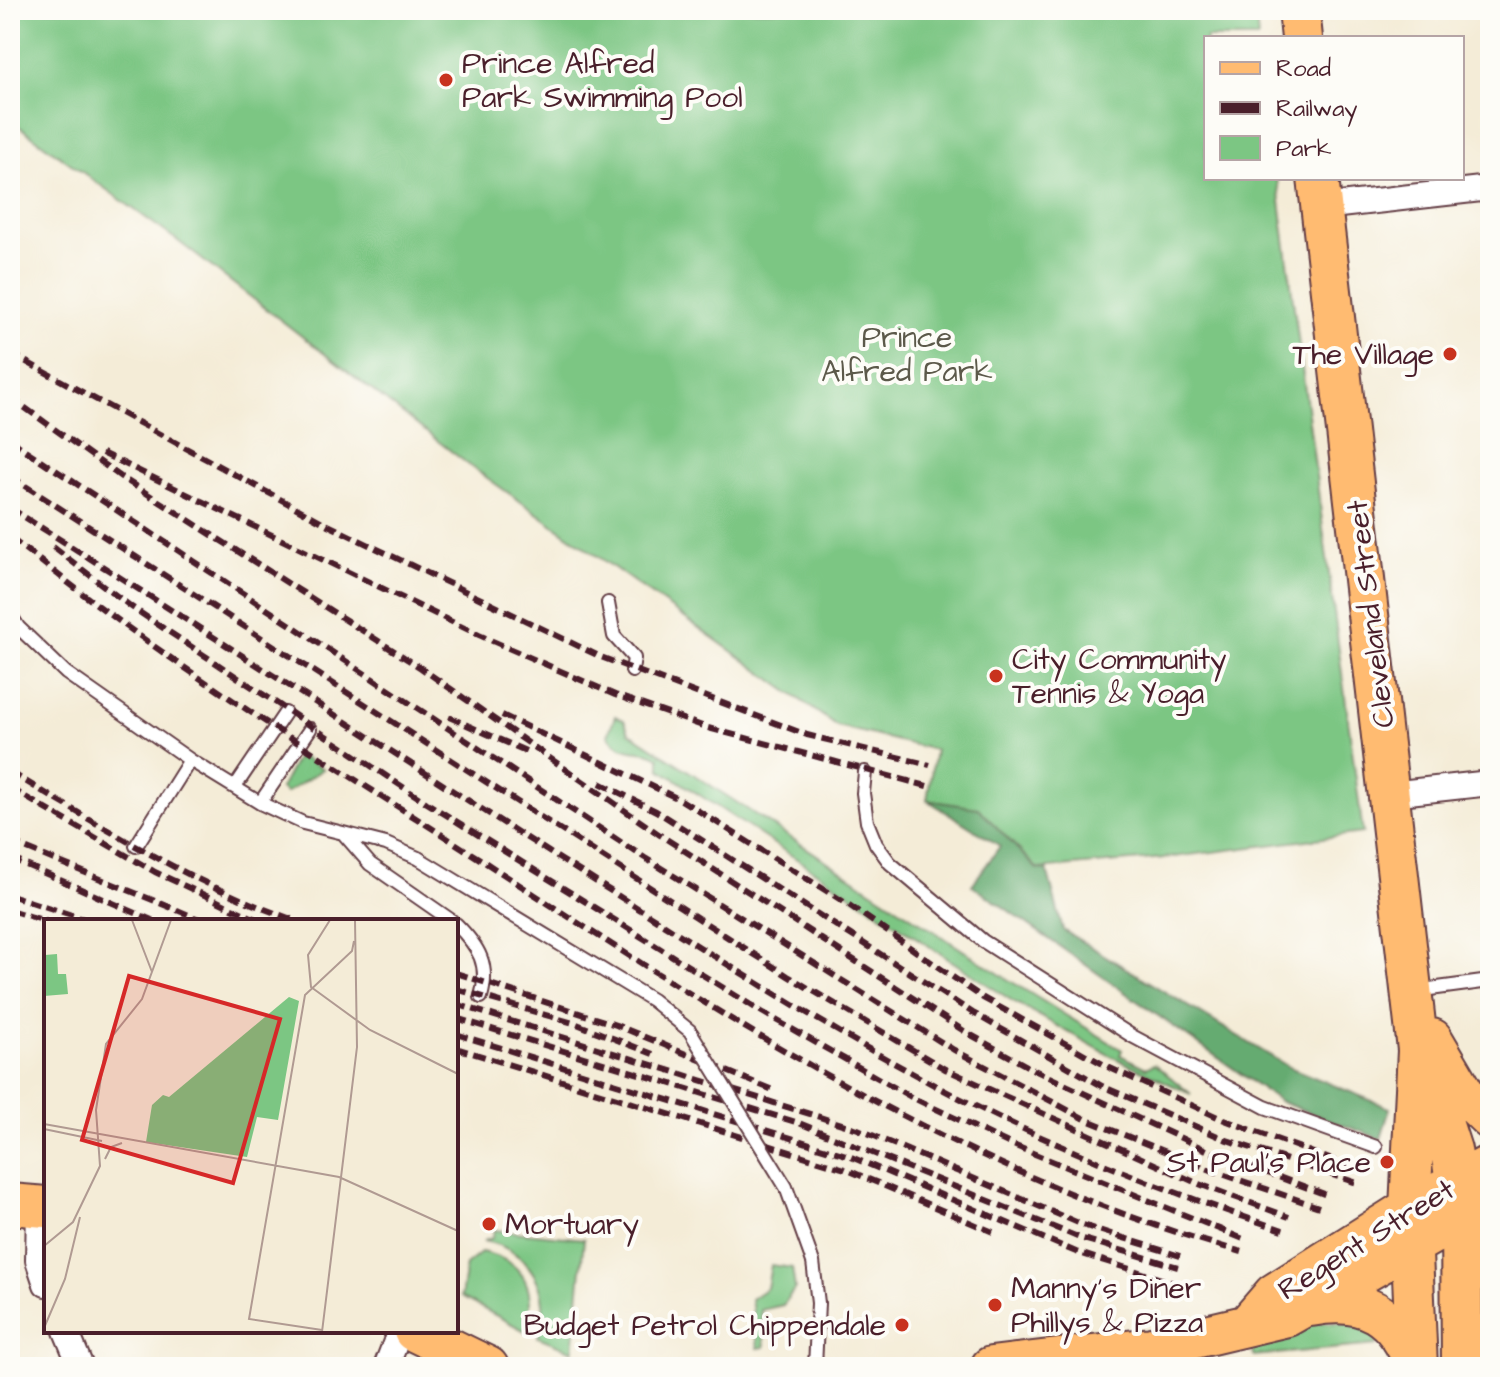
<svg xmlns="http://www.w3.org/2000/svg" width="1500" height="1377" viewBox="0 0 1500 1377" font-family="'Architects Daughter',sans-serif">
<style>
.green{fill:#7cc683;stroke:#637257;stroke-width:2}
.forest{fill:#65ab71;stroke:#58654e;stroke-width:2}
.lines{fill:none;stroke-linecap:round;stroke-linejoin:round}
.lane-casing{stroke:#643e45;stroke-width:16}
.street-casing{stroke:#643e45;stroke-width:28}
.primary-casing{stroke:#643e45;stroke-width:44}
.lane{stroke:#fff;stroke-width:12}
.street{stroke:#fff;stroke-width:24}
.primary{stroke:#ffbb71;stroke-width:40}
.rail{stroke:#4a1f2b;stroke-width:6;stroke-dasharray:12 6;stroke-linecap:butt}
.lane-bridge-casing{stroke:#643e45;stroke-width:16;stroke-linecap:butt}
.lane-bridge{stroke:#fff;stroke-width:12}
.poi-dot{fill:#c8321e;stroke:#fdfcf7;stroke-width:3}
.labels{text-anchor:middle;stroke-width:8;stroke-linejoin:round;paint-order:stroke}
.poi-label{font-size:30px;fill:#4a1f2b;stroke:#fdfcf7;text-anchor:start}
.park-label{font-size:30px;fill:#5c594a;stroke:#fdfcf7}
.street-label{font-size:30px;fill:#4a1f2b;stroke:#fdfcf7}
.inset-road{fill:none;stroke:#b09a92;stroke-width:2}
.view{fill:#d62828;fill-opacity:0.15;stroke:#d62828;stroke-width:4}
.inset-edge{fill:none;stroke:#4a1f2b;stroke-width:4}
</style>
<rect width="100%" height="100%" fill="#fdfcf7"/>
<filter id="ink" filterUnits="userSpaceOnUse"><feTurbulence type="fractalNoise" baseFrequency=".0125" numOctaves="2"/><feDisplacementMap in="SourceGraphic" scale="16" xChannelSelector="R" yChannelSelector="G"/><feConvolveMatrix kernelMatrix="1 2 1 2 8 2 1 2 1" color-interpolation-filters="sRGB"/></filter>
<filter id="wash" filterUnits="userSpaceOnUse"><feTurbulence type="fractalNoise" baseFrequency=".006" numOctaves="4" result="noise"/><feDisplacementMap in="SourceGraphic" scale="32" xChannelSelector="R" yChannelSelector="G"/><feGaussianBlur stdDeviation="1.8" result="paint"/><feColorMatrix in="noise" values="0 0 0 0 0 0 0 0 0 0 0 0 0 0 0 0 0 1.4 0 .05"/><feComposite in="paint" operator="in"/></filter>
<g filter="url(#wash)">
<rect width="100%" height="100%" fill="#f4ecd7"/>
<!-- green -->
<path class="green" d="M 10,10 L 1255,10 L 1258,38 L 1206,38 L 1206,178 L 1277,178 L 1363,833 L 1165,858 L 1038,869 L 978,809 L 927,800 L 935,750 L 837,726 L 469,465 L 178,241 L 10,120 Z
M 615,716 L 624,720 L 629,732 L 1004,977 L 1122,1050 L 1120,1055 L 1146,1068 L 1154,1064 L 1191,1094 L 1111,1056 L 1011,1000 L 660,769 L 660,758 C 643,745 626,759 608,735 Z
M 298,755 L 323,769 L 286,793 L 280,789 Z
M 494,1230 L 584,1239 L 573,1351 L 538,1337 C 555,1292 529,1248 483,1241 L 492,1238 Z
M 482,1252 C 527,1262 536,1289 527,1332 L 461,1297 L 466,1265 Z
M 771,1265 L 792,1268 L 795,1288 L 783,1305 L 761,1310 L 765,1347 L 758,1348 L 751,1299 L 767,1288 Z
M 1315,1322 L 1377,1325 L 1376,1345 L 1253,1356 L 1252,1347 Z"/>
<!-- forest -->
<path class="forest" d="M 927,800 L 978,808 L 1037,869 L 1047,870 L 1063,930 L 1289,1067 L 1390,1108 L 1381,1139 L 1281,1102 L 972,885 L 1000,846 Z"/>
</g>
<g filter="url(#ink)">
<g class="lines">
<defs>
<path id="lane" d="M 608,603 L 614,636 L 634,658 L 632,671
M 10,614 L 18,627 L 66,673 L 190,760 L 260,803 L 303,823 L 343,833 L 370,864 L 452,921
M 865,772 L 863,793 L 867,822 L 876,844 L 890,863 L 983,941 L 1132,1036 L 1265,1107 L 1376,1147
M 235,787 L 285,713
M 260,803 L 310,729
M 343,833 L 386,844 L 418,858
M 136,846 L 190,760
M 456,924 C 479,947 490,965 481,997
M 1415,991 L 1490,981
M 813,1262 L 818,1303 L 815,1367"/>
<path id="street" d="M 1322,207 L 1490,188
M 1390,794 L 1490,783
M 39,1206 L 38,1260 L 46,1284
M 66,1331 L 81,1367
M 386,1367 L 400,1331"/>
<path id="primary" d="M 1299,10 L 1302,38
M 1318,178 L 1418,1050 L 1410,1208 L 1417,1367
M 1432,1039 L 1465,1095 L 1490,1119
M 1427,1076 L 1451,1150 L 1461,1215 L 1462,1367
M 10,1204 L 46,1207
M 1311,1306 C 1365,1295 1397,1316 1415,1366
M 1249,1323 L 1274,1294 L 1410,1208 L 1490,1165
M 414,1331 L 488,1367
M 991,1367 L 1152,1348 L 1287,1316 L 1490,1201"/>
</defs>
<!-- lane casing -->
<use href="#lane" class="lane-casing"/>
<!-- street casing -->
<use href="#street" class="street-casing"/>
<!-- primary casing -->
<use href="#primary" class="primary-casing"/>
<!-- lane -->
<use href="#lane" class="lane"/>
<!-- street -->
<use href="#street" class="street"/>
<!-- primary -->
<use href="#primary" class="primary"/>
<!-- rail -->
<path class="rail" d="M 10,353 L 328,525 L 601,657 L 807,735 L 930,765
M 10,397 L 121,477 L 421,668 L 660,835 L 964,1031 L 1034,1070 L 1211,1152 L 1327,1195
M 10,440 L 645,858 L 954,1050 L 1087,1120 L 1216,1172 L 1319,1207
M 102,453 L 479,635 L 615,695 L 708,728 L 927,786
M 10,476 L 788,976 L 945,1069 L 1199,1184 L 1289,1217
M 10,508 C 195,624 379,744 563,861 C 686,938 808,1018 936,1086 C 1047,1144 1164,1191 1283,1230
M 10,538 C 43,562 74,588 107,612 C 233,706 371,788 503,874 C 736,1026 970,1177 1242,1252
M 53,547 L 130,606 L 427,803 L 762,1012 L 911,1097 L 1008,1143 L 1246,1240
M 502,715 L 681,800 L 849,905 L 983,998 L 1110,1068 L 1222,1119 L 1362,1171
M 449,717 L 530,753
M 10,772 C 103,827 195,886 297,921
M 600,783 L 656,811 L 973,1013 L 1102,1086 L 1227,1140 L 1357,1183
M 10,788 L 155,872 L 260,921
M 10,842 L 204,921
M 10,858 L 154,921
M 10,895 L 90,921
M 10,910 L 46,921
M 456,973 L 616,1025 L 775,1091
M 456,989 L 577,1024 L 653,1054
M 456,1004 L 858,1129 L 1083,1225 L 1180,1256
M 456,1018 L 799,1123 L 1080,1238 L 1178,1267
M 456,1034 L 849,1156 L 1076,1252 L 1174,1283
M 456,1048 L 845,1169 L 993,1232
M 1489,1313 L 1490,1313
M 1485,1327 L 1490,1328
M 1484,1363 L 1490,1365"/>
<defs>
<path id="lane-bridge" d="M 418,858 L 652,1000 L 690,1031 L 786,1187 L 813,1262"/>
</defs>
<!-- lane-bridge casing -->
<use href="#lane-bridge" class="lane-bridge-casing"/>
<!-- lane-bridge -->
<use href="#lane-bridge" class="lane-bridge"/>
</g>
</g>
<!-- markers -->
<g class="poi-dot">
<circle cx="446" cy="80" r="8"/>
<circle cx="1450" cy="354" r="8"/>
<circle cx="996" cy="676" r="8"/>
<circle cx="1387" cy="1162" r="8"/>
<circle cx="489" cy="1224" r="8"/>
<circle cx="995" cy="1305" r="8"/>
<circle cx="902" cy="1325" r="8"/>
</g>
<g class="labels">
<!-- poi labels -->
<g class="poi-label">
<text x="462" y="73">Prince Alfred<tspan x="462" dy="34">Park Swimming Pool</tspan></text>
<text x="1434" y="364" text-anchor="end">The Village</text>
<text x="1012" y="669">City Community<tspan x="1012" dy="34">Tennis &amp; Yoga</tspan></text>
<text x="1371" y="1172" text-anchor="end">St Paul's Place</text>
<text x="505" y="1234">Mortuary</text>
<text x="1011" y="1298">Manny's Diner<tspan x="1011" dy="34">Phillys &amp; Pizza</tspan></text>
<text x="886" y="1335" text-anchor="end">Budget Petrol Chippendale</text>
</g>
<!-- park labels -->
<g class="park-label">
<text x="907" y="347">Prince<tspan x="907" dy="34">Alfred Park</tspan></text>
</g>
<!-- street labels -->
<g class="street-label">
<text transform="translate(1370 614) rotate(-97)" y="10">Cleveland Street</text>
<text transform="translate(1366 1239) rotate(-32)" y="10">Regent Street</text>
</g>
</g>
<!-- overview -->
<g transform="translate(44 919)">
<rect width="414" height="414" fill="#f4ecd7"/>
<path d="M 13,35 L 14,55 L 22,55 L 24,75 L 0,77 L 1,36 ZM 245,78 L 255,82 L 234,201 L 213,198 L 203,238 L 102,223 L 108,186 L 119,176 L 125,178 Z" fill="#7cc683"/>
<path class="inset-road" d="M 88,1 L 108,53M 286,1 L 264,36 L 267,68 L 326,111 L 414,155M 0,205 L 295,258 L 414,312M 0,210 L 58,222M 61,240 L 67,228 L 78,224M 0,327 L 29,303 L 56,247 L 52,191 L 62,125 L 98,80 L 127,1M 0,409 L 21,360 L 36,298M 278,411 L 205,400 L 261,76 L 308,32 L 310,22M 278,413 L 313,128 L 311,1"/>
<path class="view" d="M 85,57 L 236,100 L 189,264 L 38,221 Z"/>
<rect width="414" height="414" class="inset-edge"/>
</g>
<!-- margin -->
<rect width="1500" height="1377" fill="none" stroke="#fdfcf7" stroke-width="40"/>
<!-- legend -->
<rect x="1204" y="36" width="260" height="144" fill="#fdfcf7" stroke="#b5a4a5" stroke-width="2"/>
<rect x="1220" y="62" width="40" height="12" fill="#ffbb71" stroke="#b5a4a5" stroke-width="2"/>
<text x="1276" y="76" font-size="24" fill="#4a1f2b">Road</text>
<rect x="1220" y="102" width="40" height="12" fill="#4a1f2b" stroke="#b5a4a5" stroke-width="2"/>
<text x="1276" y="116" font-size="24" fill="#4a1f2b">Railway</text>
<rect x="1220" y="136" width="40" height="24" fill="#7cc683" stroke="#b5a4a5" stroke-width="2"/>
<text x="1276" y="156" font-size="24" fill="#4a1f2b">Park</text>
</svg>
